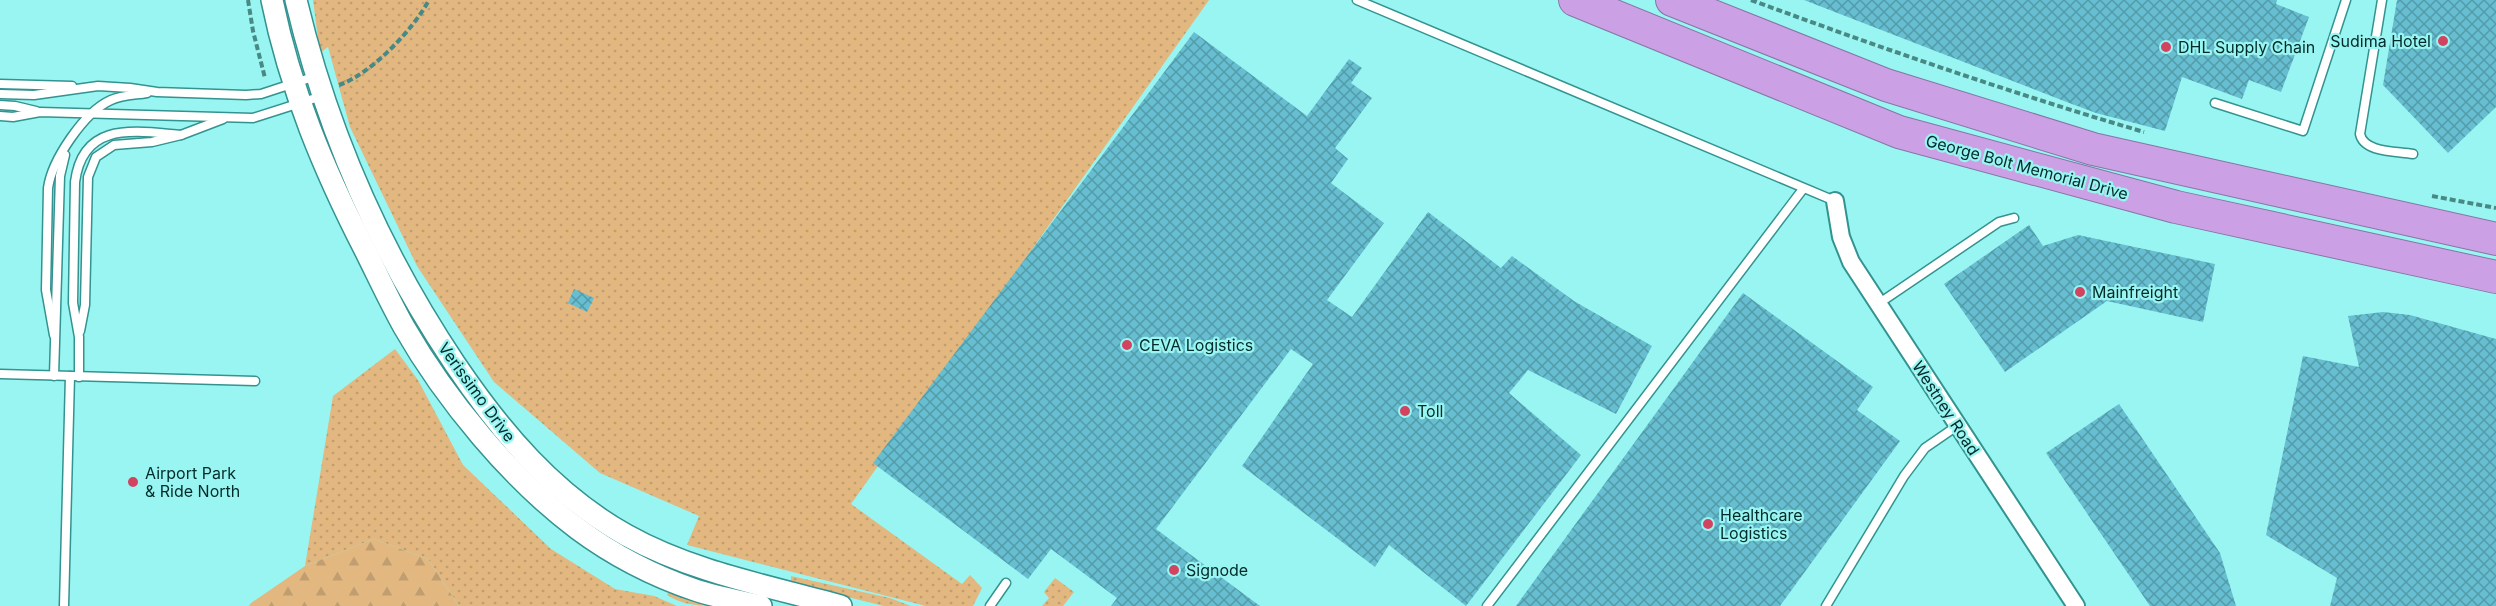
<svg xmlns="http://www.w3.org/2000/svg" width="2496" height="606" font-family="Inter,sans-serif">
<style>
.green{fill:url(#green-dots)}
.forest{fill:url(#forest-firs)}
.building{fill:url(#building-cross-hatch)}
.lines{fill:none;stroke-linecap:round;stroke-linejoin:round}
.service-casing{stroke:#339390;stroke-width:11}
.minor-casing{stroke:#339390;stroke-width:20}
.tertiary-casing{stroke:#339390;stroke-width:24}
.motorway-casing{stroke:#8477a4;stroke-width:34}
.path{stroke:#488986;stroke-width:4;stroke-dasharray:6 3;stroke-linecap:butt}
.service{stroke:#fff;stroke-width:8}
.minor{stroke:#fff;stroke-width:16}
.tertiary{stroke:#fff;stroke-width:21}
.motorway{stroke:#cba0e5;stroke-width:32}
.poi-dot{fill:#d24360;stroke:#99f5f1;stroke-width:2}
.labels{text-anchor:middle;stroke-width:4.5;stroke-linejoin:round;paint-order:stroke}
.poi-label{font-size:16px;fill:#012b2a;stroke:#99f5f1;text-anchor:start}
.street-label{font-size:16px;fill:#012b2a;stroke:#99f5f1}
</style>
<defs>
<pattern id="green-dots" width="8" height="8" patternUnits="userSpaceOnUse" patternTransform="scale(1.5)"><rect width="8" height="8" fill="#e2b780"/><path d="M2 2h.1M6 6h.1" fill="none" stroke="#c09e6f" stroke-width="1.8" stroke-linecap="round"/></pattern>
<pattern id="forest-firs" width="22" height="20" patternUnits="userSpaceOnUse" patternTransform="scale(1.5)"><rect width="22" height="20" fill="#e2b780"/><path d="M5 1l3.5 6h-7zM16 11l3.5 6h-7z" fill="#c09e6f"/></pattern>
<pattern id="building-cross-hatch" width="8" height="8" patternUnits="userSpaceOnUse" patternTransform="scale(1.5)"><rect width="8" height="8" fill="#67bed0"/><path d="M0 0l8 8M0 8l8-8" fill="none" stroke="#529ba9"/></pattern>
</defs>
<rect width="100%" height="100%" fill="#99f5f1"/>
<g class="green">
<polygon points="313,0 1209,0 851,504 962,584 970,575 982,588 973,606 926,606 687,545 699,516 600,473 494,382 417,266 350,127 328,47 320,53"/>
<polygon points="395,349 418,380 463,465 551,549 615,589 654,596 677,606 459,606 428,559 374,539 305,566 333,396"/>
<polygon points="791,576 890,598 911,606 884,606 791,583"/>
<polygon points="1055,578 1074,592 1063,606 1042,606 1049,598 1044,592"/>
<path d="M669,591L717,606C700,606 682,605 667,595Z"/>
</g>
<polygon class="forest" points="374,539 428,559 459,606 249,606 251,603 305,566"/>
<g class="building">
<polygon points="1804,0 2277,0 2276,4 2309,17 2281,92 2249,80 2242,99 2182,77 2165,131 2096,113 2064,101"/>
<polygon points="2397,0 2496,0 2496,107 2448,153 2383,85"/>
<polygon points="1194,32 1307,116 1349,59 1362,68 1351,83 1372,98 1335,148 1348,159 1331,183 1384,223 1327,300 1352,317 1428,212 1501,268 1512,256 1574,301 1652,346 1616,414 1528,370 1509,393 1581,455 1466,606 1389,545 1375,567 1242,466 1313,364 1291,349 1156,529 1260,606 1111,606 1117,598 1051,549 1028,579 873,463"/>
<polygon points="2029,225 2043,246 2078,235 2215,264 2203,322 2107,301 2005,372 1944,284"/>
<polygon points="574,289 594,298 587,312 568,303"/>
<polygon points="1743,293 1873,387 1857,410 1900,441 1780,606 1516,606"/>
<polygon points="2383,312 2410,315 2496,339 2496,606 2330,606 2337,578 2266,535 2303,356 2359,367 2348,316"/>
<polygon points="2119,404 2220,553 2236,606 2150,606 2046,453"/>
</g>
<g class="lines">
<defs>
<g id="service">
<polyline points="1357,0 1835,201"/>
<path d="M2382,0L2360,134C2364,153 2397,151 2413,154"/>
<polyline points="0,84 72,86"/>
<polyline points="0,94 34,95 98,86 130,88 157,92 246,95 261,94 316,76"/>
<polyline points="2215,103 2303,131 2346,0"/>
<polyline points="0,105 15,106 36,111"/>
<polyline points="0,116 13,117 40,112 253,118 322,96"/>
<polyline points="1878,304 1999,222 2014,218"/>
<polyline points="80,331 85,305 88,177 96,157 114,145 152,142 181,135 223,119"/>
<path d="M54,335L46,290L48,188C52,160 84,112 111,100C122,95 135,95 147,93"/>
<polyline points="0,374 255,381"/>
<polyline points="54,376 60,176 65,155"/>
<path d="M79,377V337L73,303L75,182C83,121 134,131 181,135"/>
<polyline points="64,606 70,376"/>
<polyline points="990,606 1006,583"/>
<polyline points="1487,606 1803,189"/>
<polyline points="1826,606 1904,476 1925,448 1957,426"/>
</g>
<polyline id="minor" points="1835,201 1841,237 1851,262 2076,606"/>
<g id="tertiary">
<path d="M272,0C290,89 324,170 365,250C378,276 390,302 404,327C445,399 512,480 578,529C613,555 654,576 695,590C716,597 739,601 761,606"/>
<path d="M296,0C327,131 380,252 455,364C501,432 553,494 626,535C692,572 769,586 841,606"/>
</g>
<g id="motorway">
<polyline points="1575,0 1899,132 2176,207 2496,277"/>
<polyline points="1672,0 1886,85 2093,149 2496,239"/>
</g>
</defs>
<use href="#service" class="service-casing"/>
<use href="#minor" class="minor-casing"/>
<use href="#tertiary" class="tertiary-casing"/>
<use href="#motorway" class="motorway-casing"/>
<g class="path">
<polyline points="248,0 253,31 265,78"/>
<path d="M1751,0C1881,48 2011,93 2144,132"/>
<path d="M339,85C371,74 413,30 429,0"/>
<polyline points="2432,196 2496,208"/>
</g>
<use href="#service" class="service"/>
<use href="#minor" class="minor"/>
<use href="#tertiary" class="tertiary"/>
<use href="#motorway" class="motorway"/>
</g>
<g class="poi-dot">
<circle cx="2443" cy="41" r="6"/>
<circle cx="2166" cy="47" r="6"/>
<circle cx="2080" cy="292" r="6"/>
<circle cx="1127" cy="345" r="6"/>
<circle cx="1405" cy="411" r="6"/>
<circle cx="133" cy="482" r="6"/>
<circle cx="1708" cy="524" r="6"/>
<circle cx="1174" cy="570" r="6"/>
</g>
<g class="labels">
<g class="poi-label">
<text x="2431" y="47" text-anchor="end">Sudima Hotel</text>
<text x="2178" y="53">DHL Supply Chain</text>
<text x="2092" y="298">Mainfreight</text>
<text x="1139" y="351">CEVA Logistics</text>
<text x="1417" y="417">Toll</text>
<text x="145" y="479">Airport Park<tspan x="145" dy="18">&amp; Ride North</tspan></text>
<text x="1720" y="521">Healthcare<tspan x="1720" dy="18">Logistics</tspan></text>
<text x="1186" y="576">Signode</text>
</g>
<g class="street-label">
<text transform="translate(2027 167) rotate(15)" y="6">George Bolt Memorial Drive</text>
<text transform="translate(477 392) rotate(54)" y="6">Verissimo Drive</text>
<text transform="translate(1946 408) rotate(57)" y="6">Westney Road</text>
</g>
</g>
</svg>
